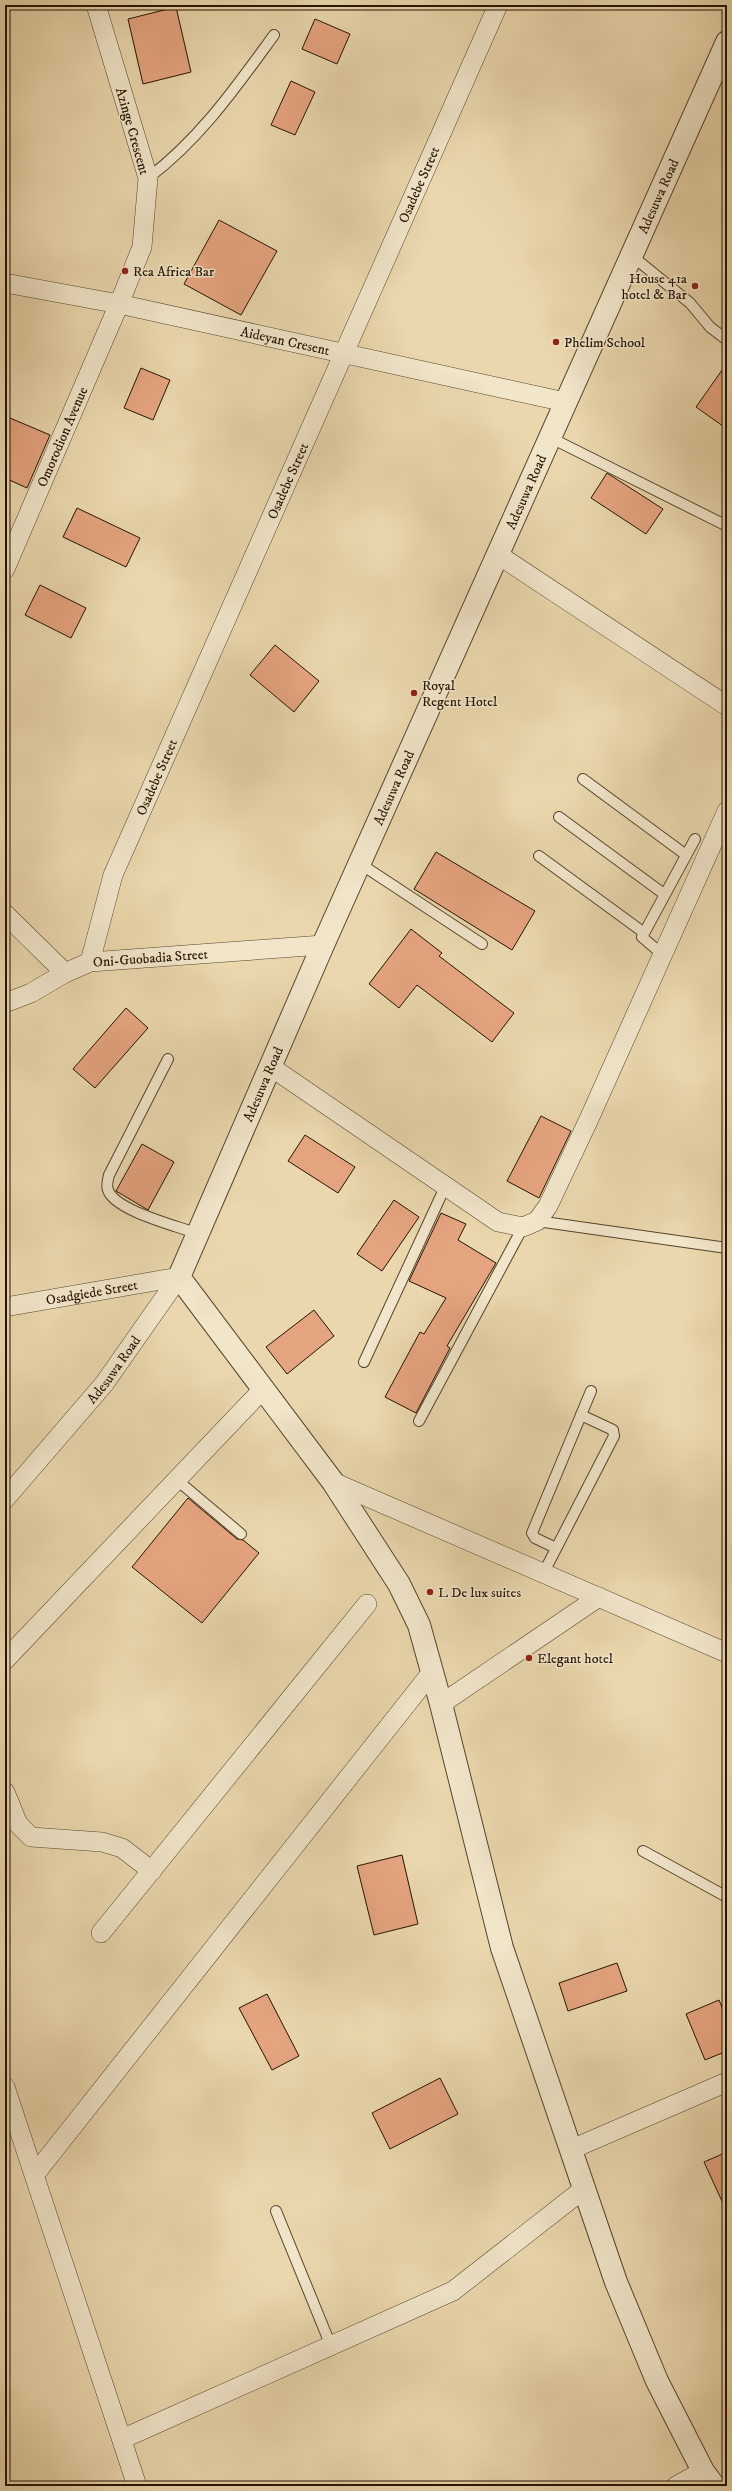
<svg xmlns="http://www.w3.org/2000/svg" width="732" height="2491" font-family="'IM FELL DW Pica',serif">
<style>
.building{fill:#e5a480;stroke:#241301}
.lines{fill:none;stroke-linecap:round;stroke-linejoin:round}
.service-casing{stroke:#56442c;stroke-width:12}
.minor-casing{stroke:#56442c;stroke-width:20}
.tertiary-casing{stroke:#56442c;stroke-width:24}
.service{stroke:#f1e5ca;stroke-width:10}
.minor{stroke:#f1e5ca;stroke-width:19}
.tertiary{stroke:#f1e5ca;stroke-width:22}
.poi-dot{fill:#8f2418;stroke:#f1e5ca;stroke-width:1.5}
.labels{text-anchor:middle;stroke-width:3;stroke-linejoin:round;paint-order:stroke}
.street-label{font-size:14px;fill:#241301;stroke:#f1e5ca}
.poi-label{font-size:14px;fill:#241301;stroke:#f1e5ca;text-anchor:start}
</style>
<rect width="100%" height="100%" fill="#ead7ad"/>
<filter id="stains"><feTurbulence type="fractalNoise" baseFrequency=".005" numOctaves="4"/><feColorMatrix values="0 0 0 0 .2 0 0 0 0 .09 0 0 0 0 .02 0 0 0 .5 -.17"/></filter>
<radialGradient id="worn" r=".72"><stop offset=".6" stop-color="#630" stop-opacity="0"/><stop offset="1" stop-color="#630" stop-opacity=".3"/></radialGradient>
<g class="building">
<polygon points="176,7 191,72 143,84 128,19"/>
<polygon points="315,19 350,34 337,64 302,49"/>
<polygon points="291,81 315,92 295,135 271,125"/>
<polygon points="219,220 277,251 241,315 184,284"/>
<polygon points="727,363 727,429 696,407"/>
<polygon points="141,368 170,380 153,420 124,408"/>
<polygon points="10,418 50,435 27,488 5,478 5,430"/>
<polygon points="607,473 663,509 646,534 591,498"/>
<polygon points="77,508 140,538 126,567 63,537"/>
<polygon points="40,585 86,608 71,638 25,615"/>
<polygon points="275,645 319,681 294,712 250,675"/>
<polygon points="436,852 535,911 512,950 414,889"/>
<polygon points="411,929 442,953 439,956 514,1013 492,1042 417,985 399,1008 369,984"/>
<polygon points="126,1008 148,1028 95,1088 73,1069"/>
<polygon points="541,1116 571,1131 539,1198 507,1181"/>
<polygon points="305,1135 355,1167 338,1193 288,1161"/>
<polygon points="142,1144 174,1162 148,1210 116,1191"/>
<polygon points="394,1200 419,1217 382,1271 357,1254"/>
<polygon points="441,1213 466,1224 458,1240 496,1263 447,1346 450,1348 416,1413 385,1397 420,1332 424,1334 446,1298 409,1281"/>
<polygon points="314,1310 334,1336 287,1374 266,1347"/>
<polygon points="188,1498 237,1539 243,1540 259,1553 202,1623 132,1567"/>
<polygon points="402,1855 418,1924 374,1935 357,1866"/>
<polygon points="617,1963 627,1991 568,2011 559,1983"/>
<polygon points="267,1994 299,2056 272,2070 239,2008"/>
<polygon points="719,2000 727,2019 727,2051 705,2060 686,2014"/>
<polygon points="440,2078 458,2114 390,2149 372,2113"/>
<polygon points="727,2152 727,2212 704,2162"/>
</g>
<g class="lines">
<defs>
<g id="service">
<path d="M148,178C200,139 236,87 274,35"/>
<polyline points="631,255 690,303 710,327 727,340"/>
<polyline points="549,437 727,526"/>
<polyline points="583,779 686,855"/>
<polyline points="559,817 664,894"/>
<polyline points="539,856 643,932"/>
<polyline points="359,863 482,944"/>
<polyline points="663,955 642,937 695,839"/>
<path d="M168,1059L109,1175C108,1179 106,1186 108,1190C115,1211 178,1226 198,1234"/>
<polyline points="537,1221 727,1248"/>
<polyline points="364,1362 445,1187"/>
<polyline points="419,1421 523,1227"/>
<polyline points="177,1480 241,1534"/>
<polyline points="556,1548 535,1538 532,1533 591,1391"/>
<polyline points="543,1574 614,1436 613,1430 581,1415"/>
<polyline points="643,1851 727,1897"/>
<polyline points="276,2211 331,2346"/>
</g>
<g id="minor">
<path id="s1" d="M5,283L119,304L565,402"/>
<polyline points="497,554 727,706"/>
<path id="s2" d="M5,569L119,304L142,247L148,178L96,5"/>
<path id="s3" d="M5,914L65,973L90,962L323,945"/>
<path id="s4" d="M90,962L113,875L498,5"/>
<polyline points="5,1003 31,993 65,973"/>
<polyline points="271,1067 498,1222 523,1227 537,1221 548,1206 589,1119 727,811"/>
<path id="s5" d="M5,1307L179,1277"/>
<polyline points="333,1482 727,1653"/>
<path id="s6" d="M5,1499L104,1384L179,1277"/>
<polyline points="5,1660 264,1388"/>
<polyline points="441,1704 599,1597"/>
<polyline points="5,1792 18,1824 31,1837 102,1842 122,1848 152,1871"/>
<polyline points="101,1933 367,1604"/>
<polyline points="5,2087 137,2486"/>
<polyline points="572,2149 727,2082"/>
<polyline points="35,2174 432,1672"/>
<polyline points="122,2439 453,2291 585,2188"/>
<polyline points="676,2486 703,2471"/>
</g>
<g id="tertiary">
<path id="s7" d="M714,2486L703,2471L657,2381L616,2282L502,1948L441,1704L419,1625L399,1584L333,1482L179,1277L323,945L727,42"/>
</g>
</defs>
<use href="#service" class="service-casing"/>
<use href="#minor" class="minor-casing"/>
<use href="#tertiary" class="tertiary-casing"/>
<use href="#service" class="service"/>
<use href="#minor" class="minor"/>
<use href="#tertiary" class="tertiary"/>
</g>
<g class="poi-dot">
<circle cx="125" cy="271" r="4"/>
<circle cx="695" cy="286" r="4"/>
<circle cx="556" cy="342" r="4"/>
<circle cx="414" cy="693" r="4"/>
<circle cx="430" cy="1592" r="4"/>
<circle cx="529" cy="1658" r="4"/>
</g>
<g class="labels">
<g class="street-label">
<text transform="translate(133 131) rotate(74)" y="5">Azinge Crescent</text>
<text dy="5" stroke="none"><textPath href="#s4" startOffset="845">Osadebe Street</textPath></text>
<text dy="5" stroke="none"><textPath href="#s7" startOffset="2519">Adesuwa Road</textPath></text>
<text dy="5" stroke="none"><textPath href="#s1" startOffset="286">Aideyan Cresent</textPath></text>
<text dy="5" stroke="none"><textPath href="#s2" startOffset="144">Omorodion Avenue</textPath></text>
<text dy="5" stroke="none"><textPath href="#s4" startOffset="521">Osadebe Street</textPath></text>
<text dy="5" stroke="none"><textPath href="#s7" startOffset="2195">Adesuwa Road</textPath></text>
<text dy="5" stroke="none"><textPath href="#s4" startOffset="197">Osadebe Street</textPath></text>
<text dy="5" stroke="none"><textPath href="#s7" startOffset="1871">Adesuwa Road</textPath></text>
<text dy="5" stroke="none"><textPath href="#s3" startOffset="172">Oni-Guobadia Street</textPath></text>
<text dy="5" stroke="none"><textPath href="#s7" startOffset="1547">Adesuwa Road</textPath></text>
<text dy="5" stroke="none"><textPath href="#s5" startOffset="88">Osadgiede Street</textPath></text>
<text dy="5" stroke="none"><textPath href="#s6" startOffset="169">Adesuwa Road</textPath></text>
</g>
<g class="poi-label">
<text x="133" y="276">Rea Africa Bar</text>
<text x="687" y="283" text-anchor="end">House 41a<tspan x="687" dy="16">hotel &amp; Bar</tspan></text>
<text x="564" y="347">Phelim School</text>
<text x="422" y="690">Royal<tspan x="422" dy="16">Regent Hotel</tspan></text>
<text x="438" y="1597">L De lux suites</text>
<text x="537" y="1663">Elegant hotel</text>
</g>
</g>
<rect width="732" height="2491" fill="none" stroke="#ead7ad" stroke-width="20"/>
<rect x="6" y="6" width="720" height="2479" fill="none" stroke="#241301" stroke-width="2"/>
<rect x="10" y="10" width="712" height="2471" fill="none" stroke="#241301"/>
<rect width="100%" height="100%" filter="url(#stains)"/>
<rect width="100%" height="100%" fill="url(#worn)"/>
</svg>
